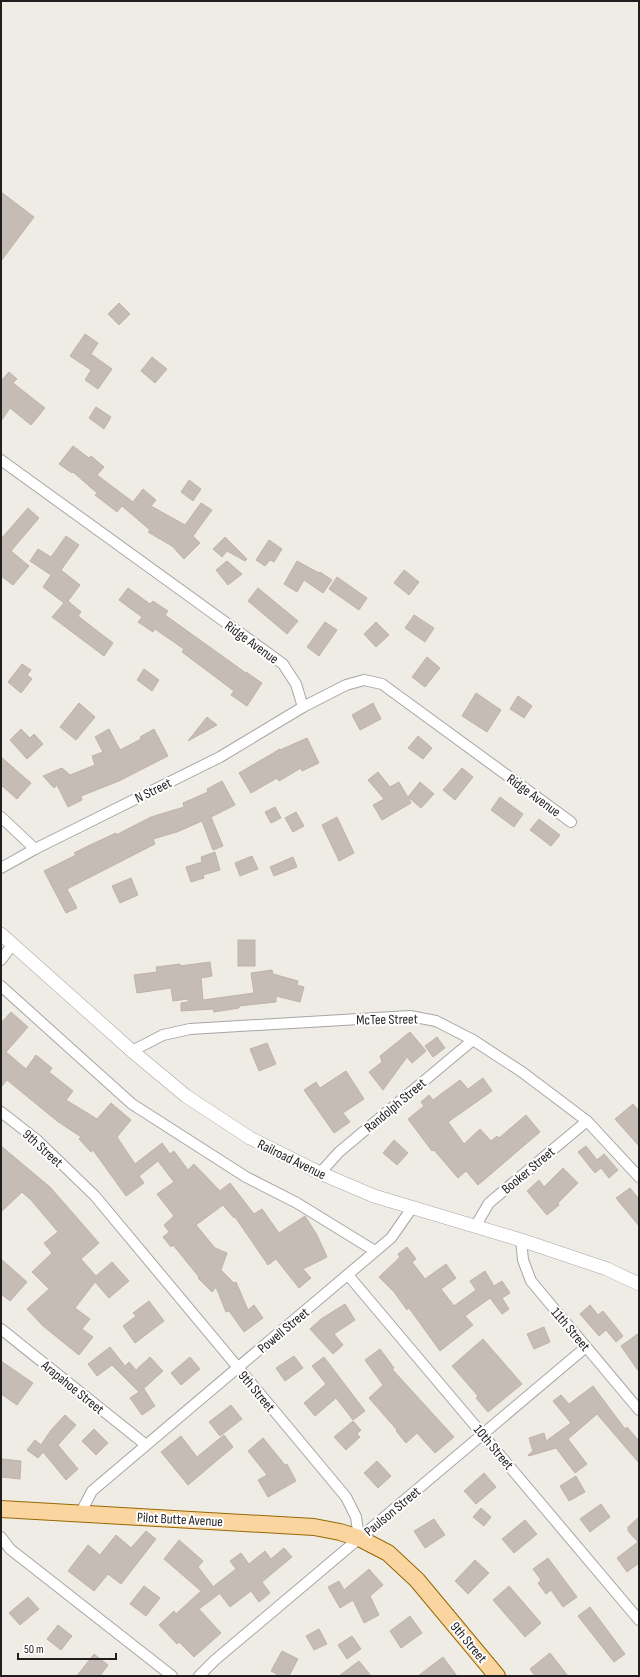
<svg xmlns="http://www.w3.org/2000/svg" width="640" height="1677" font-family="'Sofia Sans Condensed',sans-serif">
<style>
.building{fill:#c4bcb5;stroke:#c1b3a8}
.lines{fill:none;stroke-linecap:round;stroke-linejoin:round}
.minor-casing{stroke:#a6a6a6;stroke-width:12}
.tertiary-casing{stroke:#a6a6a6;stroke-width:14}
.primary-casing{stroke:#966903;stroke-width:18}
.minor{stroke:#fff;stroke-width:10}
.tertiary{stroke:#fff;stroke-width:13}
.primary{stroke:#fad5a0;stroke-width:16}
.labels{text-anchor:middle;stroke-width:4;stroke-linejoin:round;paint-order:stroke}
.street-label{font-size:14px;fill:#1f1f1f;stroke:#fff}
</style>
<rect width="100%" height="100%" fill="#efece5"/>
<g class="building">
<polygon points="1,192 34,217 1,261"/>
<polygon points="119,303 130,314 119,325 108,314"/>
<polygon points="85,334 98,343 91,354 112,369 98,389 85,380 91,370 70,356"/>
<polygon points="152,357 167,369 155,383 141,371"/>
<polygon points="9,372 17,379 13,383 45,408 31,425 10,408 1,421 1,381"/>
<polygon points="96,407 111,417 104,429 89,418"/>
<polygon points="73,446 89,458 91,456 104,467 97,475 133,502 143,489 156,500 151,506 185,525 201,503 212,510 193,536 200,543 184,559 172,546 148,532 150,530 122,506 117,512 95,495 97,493 73,472 72,473 59,464"/>
<polygon points="189,480 201,489 193,501 181,492"/>
<polygon points="28,508 39,518 11,551 29,566 13,585 1,576 1,539"/>
<polygon points="66,536 79,545 61,570 80,585 68,601 81,612 78,616 113,643 104,656 52,617 64,603 43,587 51,575 30,561 38,549 51,557"/>
<polygon points="225,537 247,559 245,561 227,551 222,557 213,549"/>
<polygon points="269,540 282,549 274,562 270,560 265,566 256,560"/>
<polygon points="227,561 242,574 228,585 216,570"/>
<polygon points="297,561 319,573 320,572 332,580 323,593 304,580 297,592 284,584"/>
<polygon points="404,570 419,582 409,595 394,583"/>
<polygon points="337,577 367,598 359,610 329,589"/>
<polygon points="128,588 150,604 153,601 168,611 165,615 246,673 246,672 262,683 247,706 231,695 234,691 182,652 184,649 155,629 153,632 138,622 142,617 119,600"/>
<polygon points="258,588 298,621 287,634 248,601"/>
<polygon points="414,615 434,628 425,642 405,628"/>
<polygon points="325,622 337,630 319,656 307,647"/>
<polygon points="376,622 389,635 376,647 364,634"/>
<polygon points="427,657 440,668 425,687 412,677"/>
<polygon points="22,664 31,670 27,675 32,679 21,693 8,682"/>
<polygon points="144,669 159,680 152,691 137,680"/>
<polygon points="476,693 501,710 487,732 462,716"/>
<polygon points="518,696 532,706 524,718 510,709"/>
<polygon points="79,703 95,717 76,740 60,727"/>
<polygon points="373,703 381,719 360,730 352,715"/>
<polygon points="207,717 217,725 188,741"/>
<polygon points="21,729 30,738 34,734 43,744 27,759 10,740"/>
<polygon points="109,729 120,750 141,739 140,737 154,729 168,756 119,781 81,796 82,800 68,807 57,785 54,788 43,776 62,768 70,775 95,765 92,756 103,752 95,737"/>
<polygon points="418,736 432,748 423,759 408,748"/>
<polygon points="307,738 319,763 302,771 301,768 279,781 277,778 251,793 239,773 280,749 280,750"/>
<polygon points="1,757 31,783 17,799 1,785"/>
<polygon points="462,768 473,777 455,800 443,790"/>
<polygon points="378,772 390,787 399,782 411,803 382,820 373,805 384,799 368,780"/>
<polygon points="222,781 235,805 211,817 223,846 213,850 202,821 177,832 153,839 155,844 67,889 77,908 66,913 44,871 76,855 74,853 88,846 116,833 116,835 151,817 184,807 183,803 208,792 207,789"/>
<polygon points="420,782 434,794 421,808 408,797"/>
<polygon points="500,797 523,814 514,827 491,810"/>
<polygon points="275,807 281,818 271,823 265,812"/>
<polygon points="296,812 304,826 293,832 285,818"/>
<polygon points="337,817 354,853 339,861 322,825"/>
<polygon points="539,819 560,835 551,846 530,830"/>
<polygon points="215,852 220,870 203,875 204,878 191,882 186,867 202,862 201,857"/>
<polygon points="252,856 258,869 240,876 235,863"/>
<polygon points="293,857 297,867 274,876 270,867"/>
<polygon points="131,878 138,895 120,903 112,886"/>
<rect x="238" y="940" width="17" height="26"/>
<polygon points="210,962 212,976 201,978 203,1000 254,993 251,973 272,970 273,974 298,981 297,985 304,987 300,1002 276,996 276,1002 239,1006 239,1008 214,1012 213,1009 181,1011 181,1003 188,1002 188,999 173,1001 171,988 137,993 134,975 157,972 156,967 180,964 180,966"/>
<polygon points="11,1012 28,1027 6,1052 26,1069 36,1055 52,1068 49,1072 73,1091 66,1100 97,1119 111,1103 131,1120 117,1137 135,1164 162,1143 170,1154 174,1151 188,1170 194,1164 220,1191 230,1183 254,1214 262,1209 279,1233 305,1216 317,1235 327,1257 303,1269 311,1278 299,1288 276,1259 268,1265 235,1217 234,1218 223,1205 196,1225 215,1248 227,1253 221,1270 234,1283 236,1282 248,1310 254,1305 263,1318 244,1332 229,1311 226,1312 216,1287 212,1292 198,1278 199,1277 173,1245 171,1247 163,1237 169,1232 164,1225 174,1216 157,1194 174,1182 158,1161 139,1176 144,1183 126,1196 93,1150 91,1152 79,1139 81,1137 57,1121 7,1080 1,1087 1,1023"/>
<polygon points="410,1032 426,1051 412,1063 407,1057 383,1090 369,1072 382,1062 380,1056"/>
<polygon points="437,1037 445,1048 433,1057 425,1046"/>
<polygon points="267,1043 276,1064 259,1071 250,1049"/>
<polygon points="346,1071 364,1099 343,1113 350,1122 334,1133 304,1090 316,1082 320,1088"/>
<polygon points="483,1078 492,1091 448,1122 464,1144 480,1129 491,1141 497,1136 499,1138 526,1115 540,1132 478,1185 466,1171 458,1178 434,1150 432,1151 408,1119 424,1106 421,1102 429,1095 433,1100 460,1080 468,1089"/>
<polygon points="633,1104 639,1111 639,1146 615,1119"/>
<polygon points="394,1140 408,1153 397,1165 383,1153"/>
<polygon points="1,1146 50,1187 99,1243 81,1259 96,1276 112,1262 129,1281 109,1298 95,1282 75,1308 90,1319 82,1329 93,1337 79,1355 43,1326 27,1309 49,1289 32,1272 52,1253 44,1243 58,1232 31,1200 22,1192 1,1212"/>
<polygon points="586,1146 597,1160 604,1154 618,1170 609,1178 601,1168 595,1173 578,1152"/>
<polygon points="563,1168 578,1183 558,1203 559,1205 547,1215 527,1191 539,1180 544,1187"/>
<polygon points="630,1188 639,1199 639,1226 616,1198"/>
<polygon points="407,1247 416,1259 412,1262 425,1279 446,1264 456,1278 441,1289 454,1306 476,1290 470,1281 485,1271 494,1286 502,1281 510,1293 502,1298 509,1309 502,1314 490,1298 465,1316 473,1325 440,1351 409,1308 407,1310 394,1292 379,1277 400,1257 398,1254"/>
<polygon points="1,1259 27,1282 10,1301 1,1294"/>
<polygon points="149,1301 164,1321 135,1343 123,1326 136,1316 133,1313"/>
<polygon points="345,1304 355,1320 334,1334 343,1345 333,1354 310,1329 321,1319"/>
<polygon points="590,1305 598,1315 603,1311 623,1336 616,1342 606,1330 599,1336 580,1314"/>
<polygon points="544,1327 550,1342 534,1349 527,1334"/>
<polygon points="639,1333 639,1372 621,1346"/>
<polygon points="483,1339 522,1384 488,1412 476,1398 478,1396 452,1366"/>
<polygon points="110,1347 125,1366 129,1362 136,1370 150,1357 163,1371 141,1391 144,1389 155,1406 142,1415 130,1398 139,1392 112,1365 97,1376 88,1364"/>
<polygon points="380,1349 394,1368 392,1369 454,1437 435,1453 417,1433 406,1443 396,1431 397,1430 369,1398 383,1385 365,1360"/>
<polygon points="294,1356 303,1368 285,1381 276,1368"/>
<polygon points="190,1357 200,1369 181,1385 171,1373"/>
<polygon points="324,1357 365,1411 353,1420 336,1398 315,1416 304,1403 326,1384 312,1366"/>
<polygon points="1,1361 33,1383 17,1405 1,1394"/>
<polygon points="593,1386 625,1429 627,1427 639,1441 639,1463 597,1414 568,1439 587,1464 575,1473 556,1448 529,1456 528,1455 533,1451 529,1438 544,1433 546,1441 571,1423 553,1401 561,1395 569,1404"/>
<polygon points="231,1405 242,1419 220,1436 209,1422"/>
<polygon points="65,1415 76,1425 58,1445 78,1469 66,1480 43,1452 38,1458 27,1450 35,1440 41,1445 51,1430"/>
<polygon points="353,1421 361,1430 357,1434 360,1437 346,1450 334,1437"/>
<polygon points="94,1429 108,1443 96,1455 82,1441"/>
<polygon points="224,1435 233,1447 188,1485 161,1452 181,1436 197,1457"/>
<polygon points="263,1438 285,1465 287,1464 296,1481 268,1497 258,1480 267,1475 248,1451"/>
<polygon points="2,1459 21,1461 20,1479 1,1477"/>
<polygon points="377,1461 391,1476 378,1488 364,1473"/>
<polygon points="484,1473 496,1487 476,1504 464,1491"/>
<polygon points="576,1476 585,1492 569,1501 560,1486"/>
<polygon points="601,1504 610,1517 590,1532 580,1519"/>
<polygon points="481,1508 491,1517 484,1526 473,1517"/>
<polygon points="639,1517 639,1563 627,1572 617,1558 638,1542 628,1531 628,1527"/>
<polygon points="434,1519 445,1535 425,1548 414,1531"/>
<polygon points="525,1520 537,1534 514,1553 502,1539"/>
<polygon points="146,1531 156,1539 121,1584 108,1574 94,1591 68,1571 88,1545 100,1555 116,1535 131,1548"/>
<polygon points="179,1540 203,1561 198,1567 219,1594 199,1609 221,1633 194,1657 179,1642 177,1644 159,1625 174,1611 176,1614 201,1591 164,1559"/>
<polygon points="284,1548 292,1557 262,1582 270,1593 259,1602 251,1591 230,1607 214,1586 236,1569 230,1561 241,1553 249,1564 265,1551 271,1559"/>
<polygon points="548,1558 577,1597 563,1607 551,1590 546,1594 538,1583 541,1580 533,1569"/>
<polygon points="475,1560 489,1573 468,1594 455,1581"/>
<polygon points="369,1569 383,1585 370,1596 379,1615 364,1623 353,1600 340,1608 328,1587 339,1581 344,1590"/>
<polygon points="144,1586 160,1598 146,1616 130,1604"/>
<polygon points="509,1586 541,1623 525,1637 493,1600"/>
<polygon points="28,1597 39,1609 20,1625 9,1613"/>
<polygon points="590,1607 625,1654 614,1662 578,1616"/>
<polygon points="410,1616 422,1633 401,1648 390,1631"/>
<polygon points="58,1625 72,1636 61,1650 47,1639"/>
<polygon points="319,1629 327,1644 314,1650 306,1636"/>
<polygon points="352,1636 361,1649 347,1659 338,1645"/>
<polygon points="282,1651 298,1659 289,1676 280,1676 271,1671"/>
<polygon points="550,1653 568,1676 535,1676 530,1669"/>
<polygon points="94,1654 108,1665 100,1676 77,1676"/>
<polygon points="443,1657 457,1676 418,1676"/>
<polygon points="359,1661 371,1676 339,1676"/>
</g>
<g class="lines">
<defs>
<g id="minor">
<polyline points="1,460 283,664 296,684 303,707"/>
<polyline points="1,817 35,849"/>
<polyline points="1,868 35,849 220,757 303,707 346,685 364,680 382,684 571,822"/>
<polyline points="1,960 12,945"/>
<polyline points="1,986 132,1104 246,1177 297,1203 375,1251"/>
<polyline points="132,1051 163,1035 190,1029 410,1016 436,1021 473,1040 522,1072 587,1121 639,1177"/>
<polyline points="1,1112 37,1140 95,1196 346,1497 356,1517 359,1538"/>
<polyline points="320,1173 339,1152 473,1040"/>
<polyline points="476,1225 489,1203 587,1121"/>
<polyline points="521,1240 523,1260 531,1281 639,1410"/>
<polyline points="348,1275 639,1620"/>
<polyline points="1,1329 146,1445"/>
<polyline points="80,1514 92,1491 391,1238 412,1208"/>
<polyline points="1,1537 10,1549 172,1676"/>
<polyline points="199,1676 215,1660 586,1347"/>
</g>
<polyline id="tertiary" points="1,934 132,1051 186,1096 250,1138 320,1173 374,1196 521,1240 607,1269 639,1284"/>
<polyline id="primary" points="1,1509 314,1527 340,1532 359,1538 388,1553 417,1580 497,1676"/>
</defs>
<use href="#minor" class="minor-casing"/>
<use href="#tertiary" class="tertiary-casing"/>
<use href="#primary" class="primary-casing"/>
<use href="#minor" class="minor"/>
<use href="#tertiary" class="tertiary"/>
<use href="#primary" class="primary"/>
</g>
<g class="labels">
<g class="street-label">
<text transform="translate(252 642) rotate(36)" y="5">Ridge Avenue</text>
<text transform="translate(153 790) rotate(-26)" y="5">N Street</text>
<text transform="translate(534 795) rotate(36)" y="5">Ridge Avenue</text>
<text transform="translate(387 1019) rotate(-1)" y="5">McTee Street</text>
<text transform="translate(395 1105) rotate(-40)" y="5">Randolph Street</text>
<text transform="translate(43 1148) rotate(42)" y="5">9th Street</text>
<text transform="translate(292 1159) rotate(26)" y="5">Railroad Avenue</text>
<text transform="translate(528 1170) rotate(-40)" y="5">Booker Street</text>
<text transform="translate(571 1329) rotate(50)" y="5">11th Street</text>
<text transform="translate(283 1330) rotate(-40)" y="5">Powell Street</text>
<text transform="translate(73 1387) rotate(39)" y="5">Arapahoe Street</text>
<text transform="translate(257 1391) rotate(50)" y="5">9th Street</text>
<text transform="translate(494 1447) rotate(50)" y="5">10th Street</text>
<text transform="translate(392 1511) rotate(-40)" y="5">Paulson Street</text>
<text transform="translate(180 1519) rotate(3)" y="5">Pilot Butte Avenue</text>
<text transform="translate(469 1642) rotate(50)" y="5">9th Street</text>
</g>
</g>
<rect width="640" height="1677" fill="none" stroke="#1f1f1f" stroke-width="4"/>
<path d="M18 1653v6h98v-6" fill="none" stroke="#1f1f1f" stroke-width="2"/>
<text x="24" y="1653" font-size="12" fill="#1f1f1f" stroke="#ffffff" stroke-width="3" paint-order="stroke">50 m</text>
</svg>
